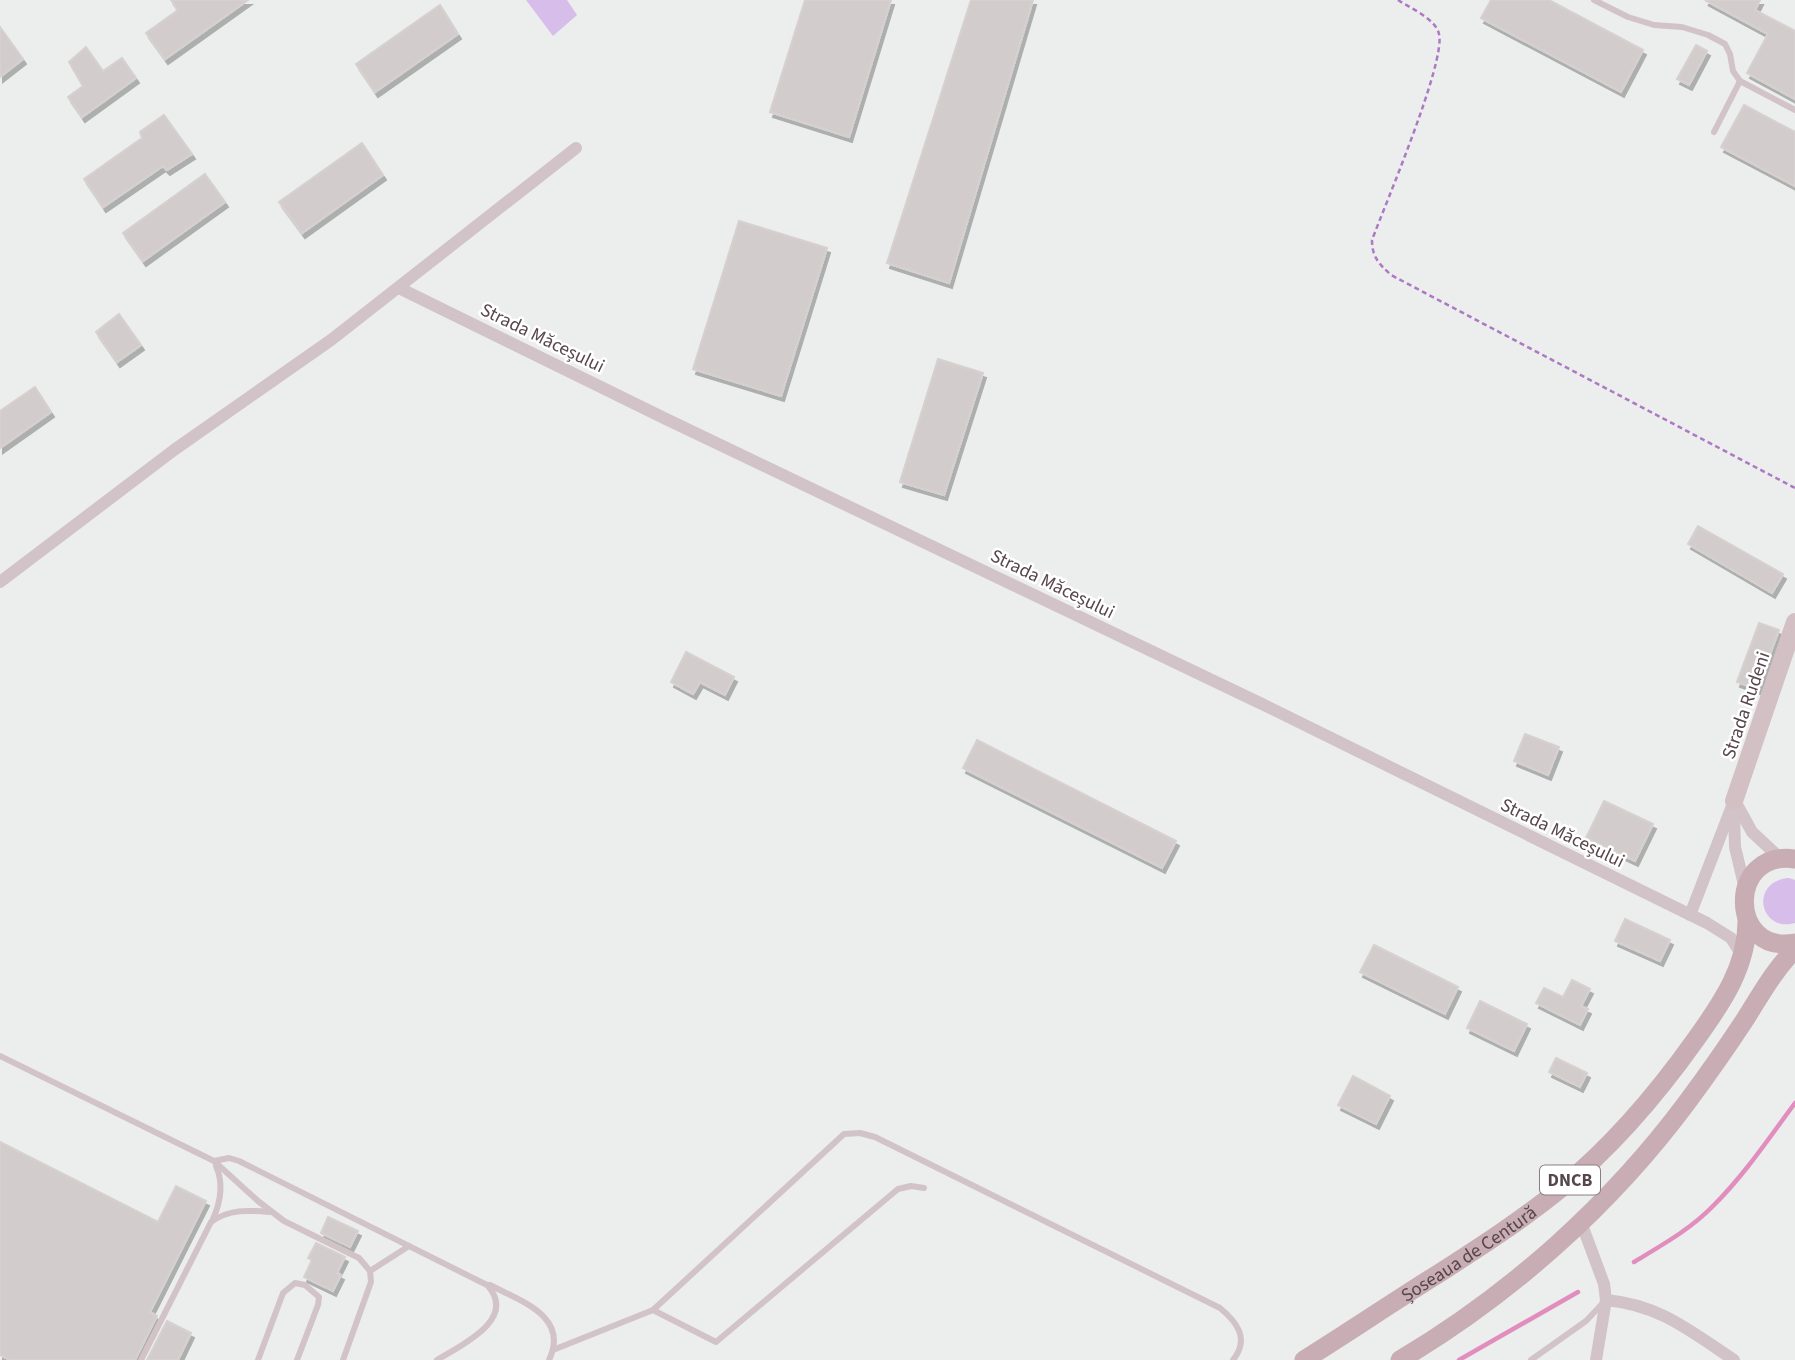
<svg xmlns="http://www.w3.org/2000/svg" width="1795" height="1360" font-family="'Source Sans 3',sans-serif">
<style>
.green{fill:#d7bde9}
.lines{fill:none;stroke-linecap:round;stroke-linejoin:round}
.stream{stroke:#e18ebf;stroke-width:4.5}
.building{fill:#d3cccd;stroke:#d7d0d0;stroke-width:2;filter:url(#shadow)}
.path{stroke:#ae79c3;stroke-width:2.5;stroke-dasharray:5 3.5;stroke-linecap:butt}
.lane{stroke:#d2c3c8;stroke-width:6}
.street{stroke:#d2c3c8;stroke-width:12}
.secondary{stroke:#d3c0c5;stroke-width:18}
.primary{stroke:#c8adb5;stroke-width:19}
.labels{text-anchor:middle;stroke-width:5;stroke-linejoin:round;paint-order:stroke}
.shield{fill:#fff;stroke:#897e81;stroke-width:2}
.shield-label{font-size:18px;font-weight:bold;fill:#57464b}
.street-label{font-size:19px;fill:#57464b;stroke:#fff}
</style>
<defs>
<filter id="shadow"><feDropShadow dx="3" dy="5" stdDeviation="0" flood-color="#0004"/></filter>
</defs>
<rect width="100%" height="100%" fill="#ebeeec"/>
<g class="green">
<polygon points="526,0 567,0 577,15 553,36"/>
<path d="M1789,878L1795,880V923C1759,933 1749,881 1789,878Z"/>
</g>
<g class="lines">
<g class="stream">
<path d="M1634,1262C1662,1245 1691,1229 1714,1205C1745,1174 1769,1138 1795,1103"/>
<polyline points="1459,1360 1578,1292"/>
</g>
</g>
<g class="building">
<polygon points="171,0 248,0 165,59 146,33 178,10"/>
<polygon points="805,0 891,0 849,137 770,112"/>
<polygon points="971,0 1033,0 949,283 887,263"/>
<polygon points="1491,0 1549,0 1643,50 1621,92 1481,18"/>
<polygon points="1705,0 1760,0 1755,10 1795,31 1795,99 1747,73 1768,34"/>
<polygon points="440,5 458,34 375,92 356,64"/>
<polygon points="0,27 23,59 0,77"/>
<polygon points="1696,45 1707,51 1689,85 1677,79"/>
<polygon points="86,47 103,71 122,58 136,78 82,117 68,97 83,86 69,62"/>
<polygon points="1744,105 1795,132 1795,186 1721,147"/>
<polygon points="164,115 192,154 167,170 163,166 103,207 84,179 142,138 140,132"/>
<polygon points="362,143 383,175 302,233 279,202"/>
<polygon points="205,174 225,202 143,261 123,233"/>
<polygon points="739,221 827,248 781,396 693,369"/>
<polygon points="119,314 141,345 117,362 96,332"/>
<polygon points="938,359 983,373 944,495 900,482"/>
<polygon points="35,387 51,412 0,448 0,411"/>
<polygon points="1698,526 1783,574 1772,593 1688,544"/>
<polygon points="1759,623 1779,630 1757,689 1737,682"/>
<polygon points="686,652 734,677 725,695 700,682 693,694 671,682"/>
<polygon points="1525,734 1559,747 1548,775 1514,761"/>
<polygon points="977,740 1176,841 1162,868 963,768"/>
<polygon points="1604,801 1653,824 1635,861 1586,838"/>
<polygon points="1625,919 1670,940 1660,961 1615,941"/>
<polygon points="1374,945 1458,987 1445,1014 1360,972"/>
<polygon points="1572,980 1590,989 1581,1006 1588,1009 1580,1025 1536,1003 1544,988 1563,997"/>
<polygon points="1480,1001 1527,1024 1514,1051 1467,1028"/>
<polygon points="1556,1058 1587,1073 1580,1087 1549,1072"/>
<polygon points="1353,1076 1390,1096 1376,1124 1338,1105"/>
<polygon points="0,1142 158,1222 176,1186 206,1201 150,1312 157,1316 135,1360 10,1360 0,1355"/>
<polygon points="328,1217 358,1231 350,1247 321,1233"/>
<polygon points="316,1243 345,1257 337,1273 341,1275 333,1291 304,1277 312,1260 308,1258"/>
<polygon points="167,1321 191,1333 178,1360 147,1360"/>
</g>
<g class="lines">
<path class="path" d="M1398,0C1410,8 1436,19 1439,34C1446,62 1385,205 1372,240C1372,257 1379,264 1391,275L1795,488"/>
<g class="lane">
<polyline points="1594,0 1628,17 1654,25 1682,27 1708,35 1725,44 1730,54 1733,71 1740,81 1795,110"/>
<polyline points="1714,132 1740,81"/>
<polyline points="0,1056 214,1161 258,1201 284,1221 359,1258 370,1271 371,1282 343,1360"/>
<path d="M214,1161L229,1158L239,1161L487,1285C519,1319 460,1346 437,1360"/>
<path d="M924,1188L911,1186L898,1189L716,1342L653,1310L844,1134L860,1133L875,1137L1220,1308C1237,1322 1250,1339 1233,1360"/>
<path d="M213,1219C221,1201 224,1184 216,1166"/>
<polyline points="370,1271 409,1246"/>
<path d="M490,1285C520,1301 570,1316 549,1360"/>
<polyline points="553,1350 653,1310"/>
<path d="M141,1360L211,1222C229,1209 248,1210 269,1212"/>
<polyline points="258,1360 283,1293 295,1283 305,1285 319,1297 318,1305 297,1360"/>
<polyline points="1531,1360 1586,1321 1603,1303"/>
</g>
<g class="street">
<polyline points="399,288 666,419 1262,704 1707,923 1731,938 1743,957"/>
<polyline points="0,582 174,450 331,340 576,148"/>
<polyline points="1735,801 1752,832 1781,859"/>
<polyline points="1734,812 1735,847 1745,889"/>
<polyline points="1690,915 1734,801"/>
<polyline points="1581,1222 1604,1284 1606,1300 1596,1360"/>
<path d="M1606,1300C1660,1305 1690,1331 1734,1360"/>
</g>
<polyline class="secondary" points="1734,801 1795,622"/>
<g class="primary">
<path d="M1795,859C1727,849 1728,955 1795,943"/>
<path id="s1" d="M1304,1360C1349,1332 1393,1302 1438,1274C1480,1247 1522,1220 1560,1189C1613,1146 1657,1094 1696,1039C1722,1003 1748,965 1747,919"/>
<path d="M1400,1360C1511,1294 1611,1205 1688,1101C1708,1074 1727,1047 1746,1018C1761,994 1775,969 1795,949"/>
</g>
</g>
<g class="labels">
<rect class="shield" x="1540" y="1165.5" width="60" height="29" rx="5"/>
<g class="shield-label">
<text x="1570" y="1186">DNCB</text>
</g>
<g class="street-label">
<text transform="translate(543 337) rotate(26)" y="7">Strada Măceșului</text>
<text transform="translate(1053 583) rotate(26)" y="7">Strada Măceșului</text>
<text transform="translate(1745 705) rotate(-71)" y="7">Strada Rudeni</text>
<text transform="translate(1563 832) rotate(26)" y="7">Strada Măceșului</text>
<text dy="7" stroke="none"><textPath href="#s1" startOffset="196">Șoseaua de Centură</textPath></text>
</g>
</g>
</svg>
